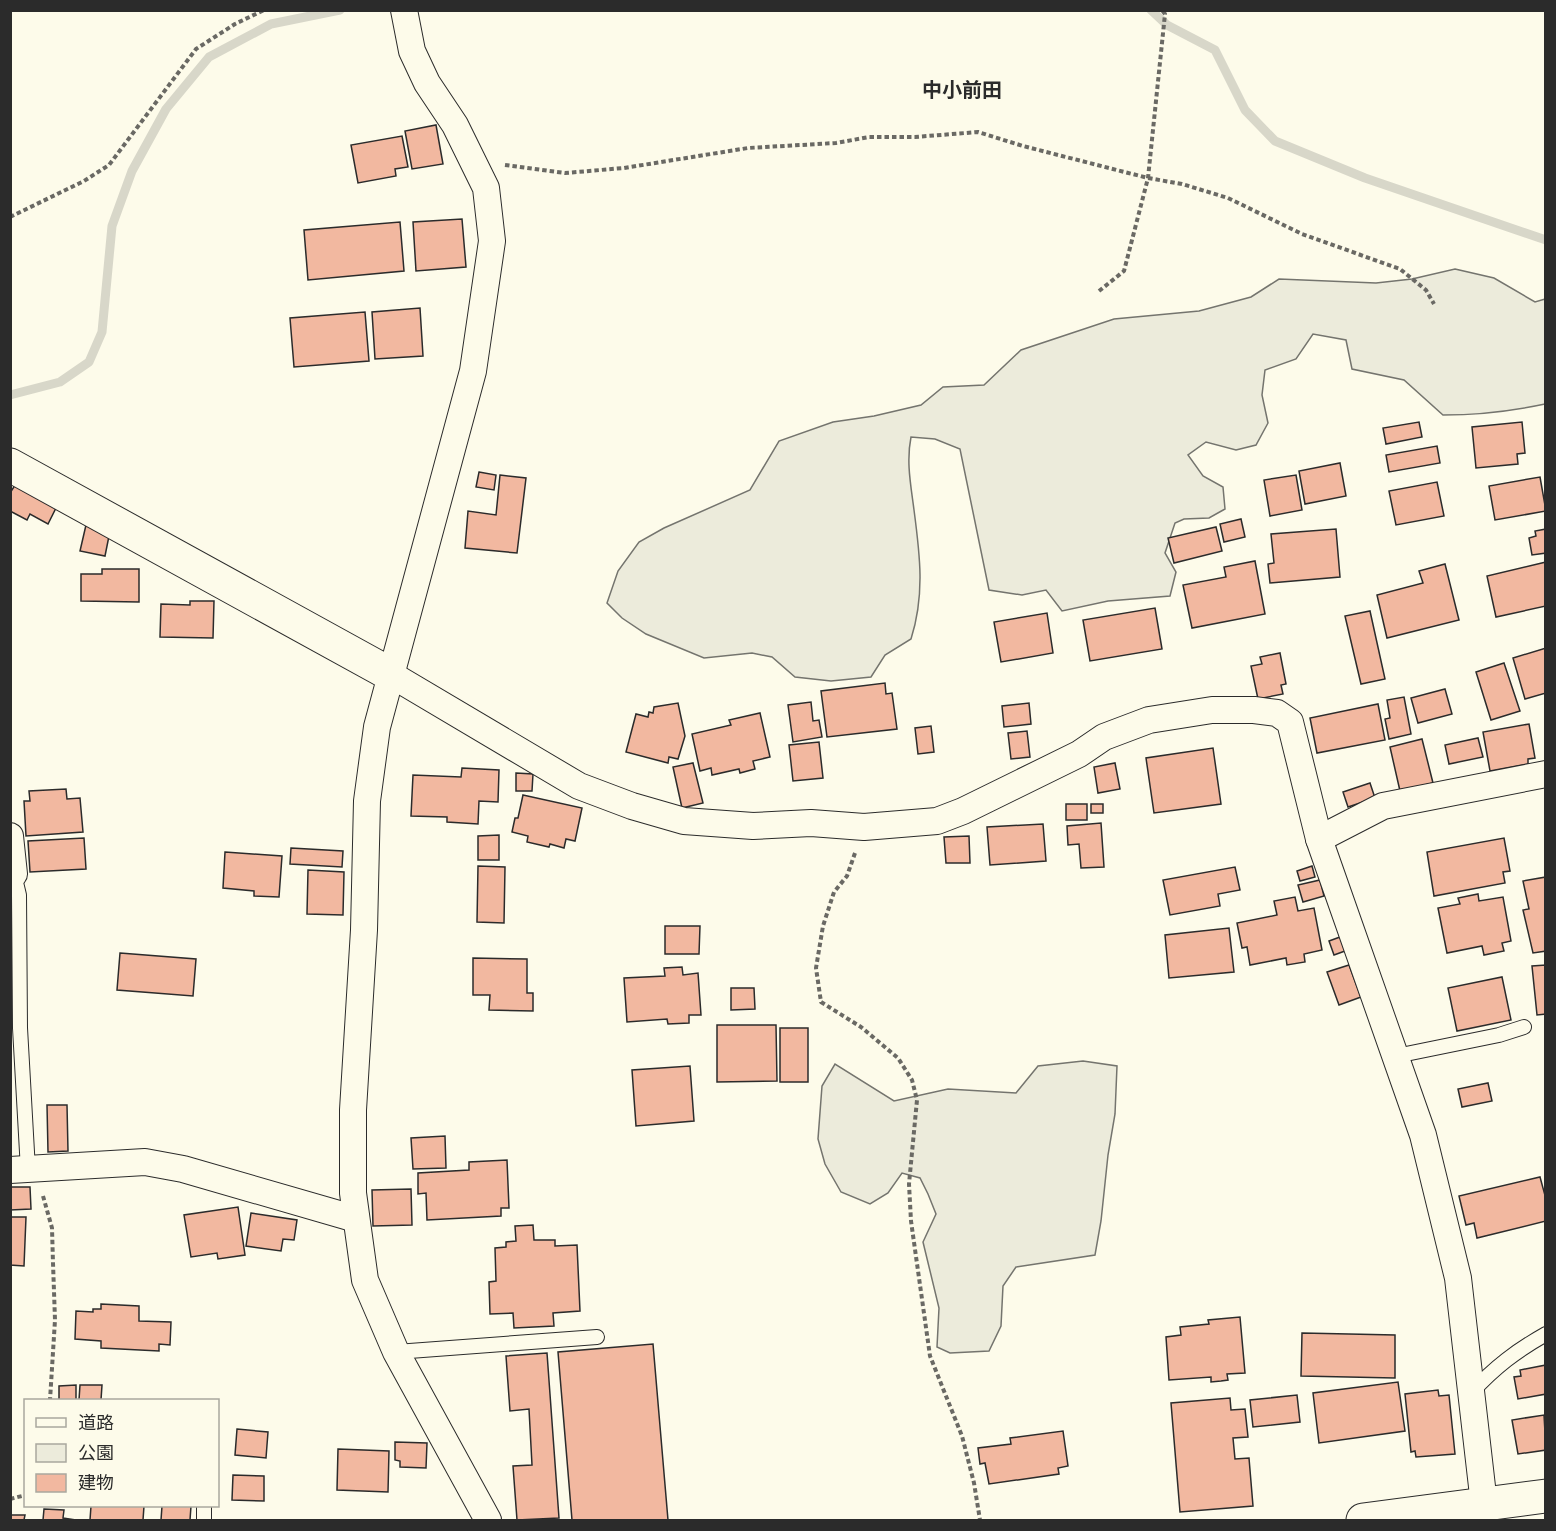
<svg xmlns="http://www.w3.org/2000/svg" width="1556" height="1531" font-family="Rubik,'Noto Sans JP',sans-serif">
<style>
.green{fill:#ecebdb;stroke:#74746e;stroke-width:1.5}
.lines{fill:none;stroke-linecap:round;stroke-linejoin:round}
.stream{stroke:#d8d7c9;stroke-width:9}
.building{fill:#f2b8a0;stroke:#2b2b2b;stroke-width:1.5}
.lane-casing{stroke:#2b2b2b;stroke-width:16}
.street-casing{stroke:#2b2b2b;stroke-width:28}
.secondary-casing{stroke:#2b2b2b;stroke-width:35}
.highway-casing{stroke:#2b2b2b;stroke-width:35}
.path{stroke:#6a6964;stroke-width:4;stroke-dasharray:4.5 3;stroke-linecap:butt}
.lane{stroke:#fdfbea;stroke-width:14}
.street{stroke:#fdfbea;stroke-width:26}
.secondary{stroke:#fdfbea;stroke-width:33}
.highway{stroke:#fdfbea;stroke-width:33}
.labels{text-anchor:middle;stroke-width:4.5;stroke-linejoin:round;paint-order:stroke}
.neighbourhood-label{font-size:20px;font-weight:bold;fill:#2b2b2b;stroke:#fdfbea}
</style>
<rect width="100%" height="100%" fill="#fdfbea"/>
<g class="green">
<path d="M1455,269L1494,278L1535,302L1545,299V404C1512,411 1478,415 1443,415L1404,380L1352,369L1346,340L1313,334L1296,359L1265,370L1262,395L1268,423L1256,445L1236,450L1206,442L1188,455L1203,476L1223,487L1225,509L1209,518L1184,519L1175,523L1165,553L1176,572L1170,596L1108,601L1062,611L1046,590L1022,595L989,590L960,449L935,439L911,437C906,462 911,486 914,510C920,555 925,595 911,639L885,655L871,677L831,681L795,677L772,657L752,653L704,658L646,634L622,618L607,603L618,571L639,542L664,528L750,490L779,441L833,422L874,416L921,405L943,387L984,385L1021,350L1114,319L1199,311L1251,297L1279,279L1376,283L1412,279Z"/>
<polygon points="1083,1061 1117,1066 1115,1114 1108,1155 1101,1221 1095,1255 1016,1267 1003,1286 1001,1326 989,1351 950,1353 937,1347 939,1308 923,1242 936,1214 928,1194 920,1178 902,1173 888,1193 870,1204 841,1192 825,1164 818,1139 822,1086 835,1064 894,1101 948,1089 1016,1093 1038,1066"/>
</g>
<g class="lines">
<g class="stream">
<polyline points="1151,10 1167,25 1215,50 1245,110 1275,141 1365,178 1546,240"/>
<polyline points="10,395 60,382 89,362 102,332 112,226 132,171 166,109 209,57 271,24 340,10"/>
</g>
</g>
<g class="building">
<polygon points="436,125 443,164 412,169 405,131"/>
<polygon points="402,136 408,167 395,169 396,176 358,183 351,145"/>
<polygon points="462,219 466,267 416,271 413,222"/>
<polygon points="400,222 404,271 308,280 304,230"/>
<polygon points="420,308 423,356 375,359 372,312"/>
<polygon points="365,312 369,361 294,367 290,318"/>
<polygon points="1419,422 1422,437 1386,444 1383,428"/>
<polygon points="1522,422 1525,453 1517,454 1518,464 1476,468 1472,427"/>
<polygon points="1437,446 1440,463 1389,472 1386,455"/>
<polygon points="1340,463 1346,496 1305,504 1299,471"/>
<polygon points="479,472 496,475 494,490 476,487"/>
<polygon points="500,475 526,478 517,553 465,548 468,511 496,515"/>
<polygon points="1296,475 1302,510 1270,516 1264,480"/>
<polygon points="1540,477 1546,511 1495,520 1489,486"/>
<polygon points="17,482 58,504 48,524 30,514 27,520 10,511 10,493"/>
<polygon points="1437,482 1444,516 1396,525 1389,491"/>
<polygon points="1241,519 1245,537 1224,542 1220,524"/>
<polygon points="86,525 110,531 105,556 80,551"/>
<polygon points="1216,527 1222,551 1174,563 1168,538"/>
<polygon points="1336,529 1340,577 1270,583 1268,564 1274,563 1271,534"/>
<polygon points="1546,529 1546,553 1532,555 1529,538 1536,536 1535,531"/>
<polygon points="1255,561 1265,614 1192,628 1183,585 1226,577 1224,567"/>
<polygon points="1546,562 1546,606 1496,617 1487,576"/>
<polygon points="1445,564 1459,620 1387,638 1377,595 1423,583 1419,571"/>
<polygon points="102,569 139,569 139,602 81,601 81,574 102,574"/>
<polygon points="190,601 214,601 213,638 160,637 161,604 190,605"/>
<polygon points="1155,608 1162,649 1090,661 1083,620"/>
<polygon points="1370,611 1385,679 1361,684 1345,616"/>
<polygon points="1047,613 1053,653 1001,662 994,622"/>
<polygon points="1546,648 1546,693 1525,699 1513,658"/>
<polygon points="1280,653 1286,684 1281,685 1283,694 1258,699 1251,666 1262,664 1260,657"/>
<polygon points="1504,663 1520,711 1491,720 1476,672"/>
<polygon points="885,683 886,694 892,693 897,729 827,737 821,691"/>
<polygon points="1445,689 1452,714 1418,723 1411,698"/>
<polygon points="1404,697 1411,734 1389,739 1385,719 1390,718 1387,700"/>
<polygon points="811,702 813,721 819,720 822,737 793,742 788,705"/>
<polygon points="678,703 685,736 678,759 669,757 668,763 626,752 636,714 648,717 649,712 653,713 654,707"/>
<polygon points="1029,703 1031,724 1004,727 1002,706"/>
<polygon points="1378,704 1385,740 1317,753 1310,718"/>
<polygon points="760,713 770,757 753,761 755,769 740,773 739,769 712,775 711,768 700,771 692,734 731,725 729,720"/>
<polygon points="1529,724 1535,758 1528,759 1528,764 1490,771 1483,732"/>
<polygon points="931,726 934,752 918,754 915,728"/>
<polygon points="1027,731 1030,757 1011,759 1008,733"/>
<polygon points="1478,738 1483,757 1449,764 1445,745"/>
<polygon points="1422,739 1433,783 1400,791 1390,747"/>
<polygon points="819,742 823,778 793,781 789,745"/>
<polygon points="1213,748 1221,804 1154,813 1146,758"/>
<polygon points="693,763 703,803 682,808 673,767"/>
<polygon points="1115,763 1120,789 1098,793 1094,767"/>
<polygon points="462,768 499,770 498,802 479,801 478,824 447,822 447,817 411,816 413,775 461,777"/>
<polygon points="516,773 533,774 532,791 516,791"/>
<polygon points="1370,783 1375,798 1348,807 1343,792"/>
<polygon points="66,789 67,799 80,798 83,832 26,836 24,801 30,801 29,791"/>
<polygon points="523,795 582,808 575,841 566,839 564,848 550,844 549,847 527,842 528,836 512,832 515,818 518,818"/>
<rect x="1066" y="804" width="21" height="16"/>
<rect x="1091" y="804" width="12" height="9"/>
<polygon points="1101,823 1104,867 1081,868 1079,844 1068,845 1067,826"/>
<polygon points="1043,824 1046,861 990,865 987,827"/>
<polygon points="499,835 499,860 478,860 478,836"/>
<polygon points="969,836 970,863 946,863 944,837"/>
<polygon points="84,838 86,869 30,872 28,841"/>
<polygon points="1504,838 1510,871 1503,872 1505,883 1434,896 1427,852"/>
<polygon points="291,848 343,851 342,867 290,864"/>
<polygon points="225,852 282,856 279,897 254,896 254,891 223,888"/>
<polygon points="478,866 505,867 504,923 477,922"/>
<polygon points="1312,866 1315,877 1300,881 1297,871"/>
<polygon points="1235,867 1240,890 1218,894 1220,906 1170,915 1163,880"/>
<polygon points="308,870 344,872 343,915 307,914"/>
<polygon points="1546,877 1546,951 1533,953 1523,910 1529,909 1523,881"/>
<polygon points="1320,880 1324,896 1303,902 1298,885"/>
<polygon points="1478,894 1479,901 1503,897 1511,941 1502,943 1504,951 1484,955 1482,946 1447,953 1438,908 1460,904 1458,898"/>
<polygon points="1295,897 1298,911 1314,908 1322,950 1304,954 1305,962 1287,965 1286,958 1250,965 1247,947 1242,948 1237,923 1277,915 1274,901"/>
<polygon points="665,926 700,926 699,954 665,954"/>
<polygon points="1229,928 1234,972 1169,978 1165,935"/>
<polygon points="1340,937 1345,951 1334,955 1329,941"/>
<polygon points="120,953 196,959 193,996 117,990"/>
<polygon points="473,958 527,959 527,993 533,993 533,1011 489,1010 490,995 473,995"/>
<polygon points="1349,965 1361,997 1339,1005 1327,972"/>
<polygon points="1546,965 1546,1014 1537,1015 1532,966"/>
<polygon points="682,967 683,975 698,973 701,1015 689,1015 689,1023 668,1024 667,1019 627,1022 624,978 665,976 664,968"/>
<polygon points="1502,977 1511,1020 1457,1031 1448,988"/>
<polygon points="731,988 754,988 755,1009 731,1010"/>
<polygon points="717,1025 776,1025 777,1081 717,1082"/>
<rect x="780" y="1028" width="28" height="54"/>
<polygon points="690,1066 694,1121 636,1126 632,1070"/>
<polygon points="1488,1083 1492,1101 1462,1107 1458,1089"/>
<polygon points="47,1105 67,1105 68,1151 48,1152"/>
<polygon points="445,1136 446,1168 413,1169 411,1138"/>
<polygon points="507,1160 509,1208 501,1208 501,1216 427,1220 426,1193 418,1194 418,1173 469,1170 469,1162"/>
<polygon points="1540,1177 1546,1199 1546,1221 1477,1238 1474,1223 1466,1225 1459,1196"/>
<polygon points="10,1187 30,1187 31,1209 10,1210"/>
<polygon points="411,1189 412,1225 373,1226 372,1190"/>
<polygon points="238,1207 245,1255 218,1259 217,1253 191,1257 184,1215"/>
<polygon points="251,1213 297,1220 294,1240 283,1239 281,1251 246,1246"/>
<polygon points="10,1217 26,1217 24,1266 10,1265"/>
<polygon points="533,1225 534,1240 555,1240 555,1246 577,1245 580,1311 553,1313 554,1326 514,1328 513,1313 490,1314 489,1282 496,1281 495,1248 506,1247 506,1242 516,1241 515,1226"/>
<polygon points="101,1304 139,1306 139,1321 171,1322 170,1345 159,1344 159,1351 101,1348 101,1341 75,1339 76,1311 93,1312 93,1309 101,1309"/>
<polygon points="1240,1317 1245,1373 1227,1374 1228,1380 1221,1381 1211,1382 1211,1377 1169,1380 1166,1337 1181,1335 1180,1327 1209,1324 1208,1320"/>
<polygon points="1302,1333 1395,1335 1395,1378 1301,1376"/>
<polygon points="653,1344 668,1520 572,1520 558,1352"/>
<polygon points="547,1353 559,1518 517,1520 513,1466 532,1465 529,1409 510,1411 506,1356"/>
<polygon points="1546,1365 1546,1394 1518,1399 1514,1377 1521,1376 1520,1370"/>
<polygon points="1398,1382 1405,1431 1319,1443 1313,1393"/>
<polygon points="76,1385 76,1400 59,1400 59,1386"/>
<polygon points="80,1385 102,1385 101,1400 79,1400"/>
<polygon points="1438,1390 1439,1396 1449,1395 1455,1454 1416,1457 1415,1451 1411,1452 1405,1394"/>
<polygon points="1297,1395 1300,1422 1253,1427 1250,1400"/>
<polygon points="1230,1398 1231,1410 1245,1409 1248,1437 1233,1438 1235,1459 1249,1458 1253,1506 1180,1512 1171,1403"/>
<polygon points="1544,1415 1546,1450 1518,1454 1512,1420"/>
<polygon points="237,1429 268,1432 266,1458 235,1455"/>
<polygon points="1063,1431 1068,1466 1058,1468 1059,1474 989,1484 985,1463 980,1464 978,1448 1011,1444 1010,1438"/>
<polygon points="395,1442 427,1443 426,1468 400,1467 400,1461 395,1460"/>
<polygon points="338,1449 389,1451 388,1492 337,1490"/>
<polygon points="233,1475 264,1476 264,1501 232,1500"/>
<polygon points="91,1506 144,1506 143,1520 90,1520"/>
<polygon points="162,1506 191,1506 190,1520 161,1520"/>
<polygon points="44,1509 64,1510 63,1518 76,1520 43,1520"/>
<polygon points="10,1515 25,1515 24,1520 10,1520"/>
</g>
<g class="lines">
<defs>
<g id="lane">
<polyline points="14,874 19,895 20,1028 28,1170"/>
<polyline points="1396,1056 1499,1035 1524,1027"/>
<polyline points="396,1352 597,1337"/>
<path d="M1472,1392C1495,1367 1516,1351 1546,1334"/>
<polyline points="204,1520 204,1506"/>
</g>
<g id="street">
<polyline points="404,10 412,51 427,83 455,125 486,188 492,241 473,371 377,727 367,801 364,930 353,1110 353,1193 365,1280 396,1352 488,1520"/>
<polyline points="390,674 579,786 632,806 684,821 753,826 811,823 864,827 937,821 963,811 1079,754 1104,737 1149,720 1212,710 1254,710 1277,713 1290,722 1319,839 1423,1135 1458,1278 1484,1504"/>
<polyline points="10,836 14,874 10,874"/>
<polyline points="1319,839 1383,806 1546,774"/>
<polyline points="10,1170 145,1162 183,1169 356,1219"/>
</g>
<polyline id="secondary" points="10,465 390,674"/>
<polyline id="highway" points="1363,1520 1546,1496"/>
</defs>
<use href="#lane" class="lane-casing"/>
<use href="#street" class="street-casing"/>
<use href="#secondary" class="secondary-casing"/>
<use href="#highway" class="highway-casing"/>
<g class="path">
<polyline points="505,165 565,173 624,168 748,148 836,143 869,137 915,137 978,132 1023,146 1148,178 1182,184 1228,198 1302,234 1400,269 1426,290 1434,304"/>
<polyline points="10,217 84,181 109,165 196,49 235,24 264,10"/>
<polyline points="1099,291 1124,271 1148,178 1165,14 1162,10"/>
<polyline points="855,853 847,876 834,892 823,926 816,968 821,1002 861,1027 898,1058 912,1080 917,1100 909,1184 911,1221 930,1356 962,1436 974,1483 980,1520"/>
<polyline points="43,1196 52,1228 53,1263 55,1320 50,1400"/>
<polyline points="10,1499 26,1495"/>
</g>
<use href="#lane" class="lane"/>
<use href="#street" class="street"/>
<use href="#secondary" class="secondary"/>
<use href="#highway" class="highway"/>
</g>
<g class="labels">
<g class="neighbourhood-label">
<text x="962" y="97">中小前田</text>
</g>
</g>
<rect width="1556" height="1531" fill="none" stroke="#2b2b2b" stroke-width="24"/>
<rect x="24" y="1399" width="195" height="108" fill="#fdfbea" stroke="#a9a89e" stroke-width="1.5"/>
<rect x="36" y="1418" width="30" height="9" fill="#fdfbea" stroke="#a9a89e" stroke-width="1.5"/>
<text x="78" y="1429" font-size="18" fill="#2b2b2b">道路</text>
<rect x="36" y="1444" width="30" height="18" fill="#ecebdb" stroke="#a9a89e" stroke-width="1.5"/>
<text x="78" y="1459" font-size="18" fill="#2b2b2b">公園</text>
<rect x="36" y="1474" width="30" height="18" fill="#f2b8a0" stroke="#a9a89e" stroke-width="1.5"/>
<text x="78" y="1489" font-size="18" fill="#2b2b2b">建物</text>
</svg>
